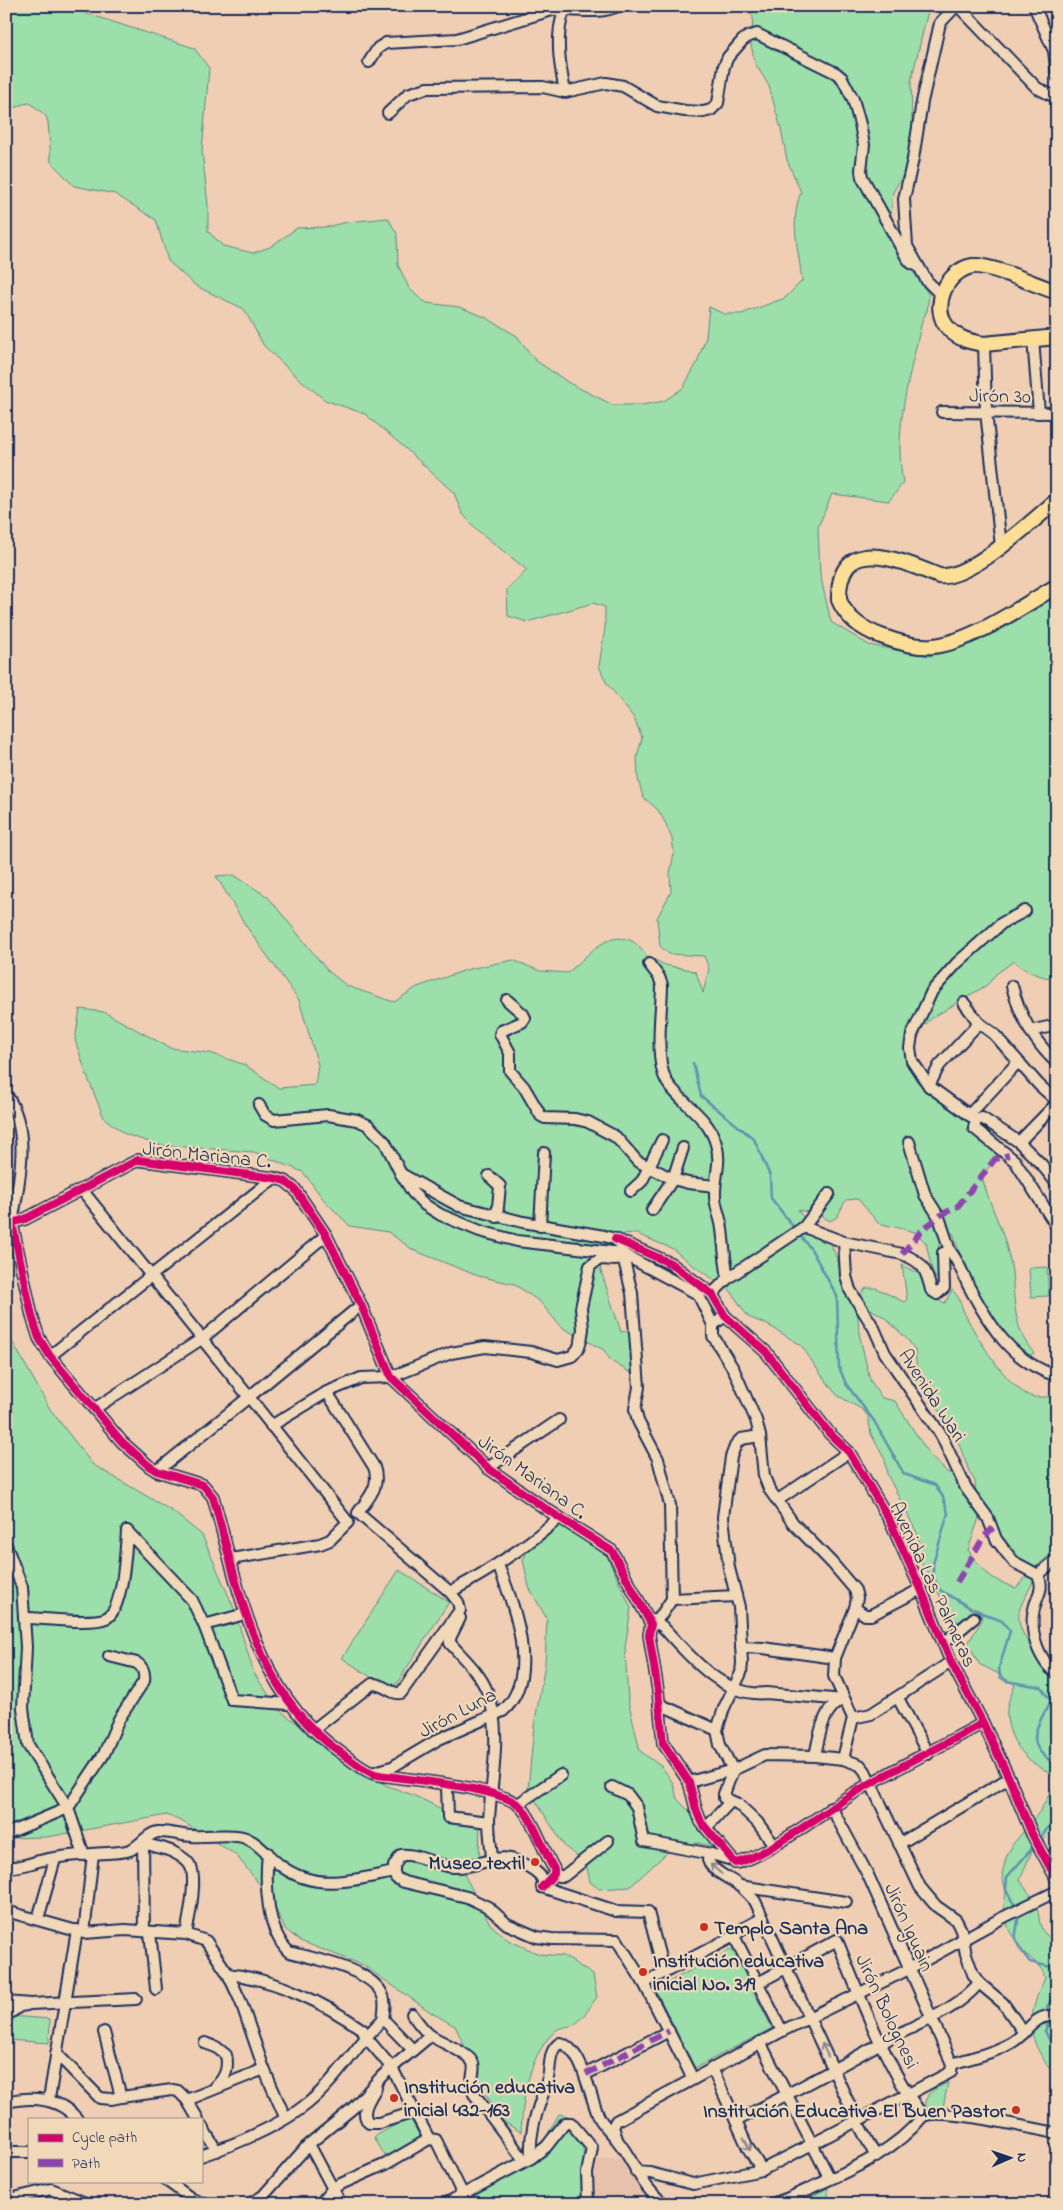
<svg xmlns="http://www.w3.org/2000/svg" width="1063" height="2210" font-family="'Indie Flower',sans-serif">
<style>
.built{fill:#e8c1ad}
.green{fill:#9cdfaa;stroke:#5c8784}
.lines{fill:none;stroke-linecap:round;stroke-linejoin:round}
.stream{stroke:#5d93b1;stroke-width:2.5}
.minor-casing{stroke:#1b2f5e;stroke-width:14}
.highway-casing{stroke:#1b2f5e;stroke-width:18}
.minor{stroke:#f1d8b9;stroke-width:10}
.highway{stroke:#fcde96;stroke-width:14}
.quiet{stroke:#8e44ad;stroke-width:6;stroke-dasharray:12 6;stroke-linecap:butt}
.cycleway-casing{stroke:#f1d8b9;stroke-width:11}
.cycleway{stroke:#d6006c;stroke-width:8}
.oneway{stroke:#86848c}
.poi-dot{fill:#c8321e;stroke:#f1d8b9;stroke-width:2}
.labels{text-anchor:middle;stroke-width:4.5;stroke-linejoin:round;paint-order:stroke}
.street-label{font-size:20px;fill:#1b2f5e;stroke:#f1d8b9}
.poi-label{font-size:20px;font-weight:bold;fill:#1b2f5e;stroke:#f1d8b9;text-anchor:start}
</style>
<rect width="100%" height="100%" fill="#f0ceb4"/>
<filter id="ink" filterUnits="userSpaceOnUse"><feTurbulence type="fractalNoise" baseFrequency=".02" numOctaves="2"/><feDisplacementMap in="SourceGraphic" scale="10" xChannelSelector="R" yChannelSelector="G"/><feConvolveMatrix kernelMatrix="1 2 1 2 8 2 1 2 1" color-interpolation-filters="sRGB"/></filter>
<g filter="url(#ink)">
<polygon class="built" points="624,2158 644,2194 656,2204 593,2204 588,2176 594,2160"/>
<g class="green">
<path d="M24,6H54L85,13L194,48L209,68L202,151L208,205V231L223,246L253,253L270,247L297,228L326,227L347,222L388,218L397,234L398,265L409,288L418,297L427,303L459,307L485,317L517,336L535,360L569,383L613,405H642L664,401L683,388L697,363L706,337L709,307L724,314H741L785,298L802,281C799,250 789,222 801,192L787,160L781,129L769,86L755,63L751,45L753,17L747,6H931L927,15L911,81L913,159L893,192L891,217L896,246L929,295L927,311L922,321C910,376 893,427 903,483L889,501L832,494L818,527L820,574L831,622L869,645L930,656L974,639L1057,594V980C1040,976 1026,973 1014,961L996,974L987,985L932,1018L906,1043L908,1067L918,1083L951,1103L1009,1155L995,1159L982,1176C987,1198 997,1217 1004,1238C1007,1249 1011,1261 1012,1272C1015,1301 1013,1330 1034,1353L1029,1356L1016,1348L993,1324L961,1258L953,1233C932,1240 938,1258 938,1276L936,1278L933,1274L926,1243L915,1232L878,1223L858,1199L846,1200L837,1217L830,1221L818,1214L798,1210L812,1229L826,1236L834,1251L847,1290L857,1306L859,1333L870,1380L882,1398L895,1401L930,1456L947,1472L959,1477L981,1507L978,1521L968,1550C984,1572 989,1579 1016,1588L1032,1570L1035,1577C1031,1587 1024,1598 1020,1608C1012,1633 1042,1658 1057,1673V1825L1032,1851L1020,1879C1023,1887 1031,1894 1035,1902C1043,1922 1034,1930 1057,1942V2117L1050,2090L1053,2073C1034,2046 1026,2033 1036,2000C1038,1992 1042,1985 1045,1978L1041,1967L1021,1950L1008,1928L1004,1905L1006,1893L1002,1874L1006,1858L1013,1844L1041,1810L1055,1783L1051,1773C1025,1762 1005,1738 1007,1708C1008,1701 1012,1693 1015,1685L999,1674L979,1664L968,1643L982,1620L981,1611L973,1608L962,1622L956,1621L934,1586L930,1574L922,1565L918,1535L887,1474L885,1460L871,1434L868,1416L863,1410L837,1395L822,1376L801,1345L768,1325L748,1317L731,1291L691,1264L673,1249L635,1233L624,1234L614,1243L600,1268L621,1332L630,1330L633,1356L631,1373L611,1361L604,1350L561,1327L540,1302L514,1284L478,1276L413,1250L388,1232L350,1226L324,1200L303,1172L254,1152L158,1145L125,1134L104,1118L89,1081L75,1040L80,1009L104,1012L170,1048L210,1053L245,1065L279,1088L315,1085L318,1065L299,1000L246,926L216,876L234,875L268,897L327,970L347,986L394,1002L417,987L469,969L513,960L540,971L567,973C586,959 605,929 632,941C638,944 642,952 648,956C655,960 663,965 670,966C679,968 686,968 696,972L703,993L709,969L704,956L669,954L660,946L657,918L671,892L670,873L674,853L672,839L666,824L658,810L643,797L638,779L637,757L642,738L634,718L606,682L599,666L605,628V607L593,603L527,622L508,616L507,589L527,570L476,529L462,513L454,493L405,448L365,414L325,400L297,377L264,346L244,309L196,286L168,261L156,220L115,194L74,186L51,162L48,122L46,116L30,103L23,104L6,112V8Z"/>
<path d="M902,1265L921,1275L929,1297L945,1303L952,1290C959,1296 960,1302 963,1310C973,1332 1009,1391 1033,1397C1040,1398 1049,1396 1057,1397V1549L1038,1565L1030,1568L1017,1561L1006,1548L976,1495L975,1481L969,1471L959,1444L917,1373L915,1350L908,1340L884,1317L869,1308L861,1294L866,1288H876L904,1302L907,1299Z"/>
<polygon points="1047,1267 1049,1296 1031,1297 1029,1268"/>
<path d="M6,1325L12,1341L50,1409L92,1464L172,1511L202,1535L233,1606L254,1673L278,1709L361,1772L388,1786L413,1795L452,1814L480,1820L479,1858L465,1876L490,1924L508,1940L539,1954L564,1956L593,1975L597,1997C591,2005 584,2018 575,2024C569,2028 559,2026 554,2032C528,2058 523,2097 521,2132L504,2122L482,2089L474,2066L455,2026L432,2013L363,1965L300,1941L285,1929L269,1896L236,1855L183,1822L167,1815L47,1837L6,1838Z"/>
<polygon points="554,1521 582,1530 607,1556 631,1608 625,1648 628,1700 640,1751 662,1767 673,1783 677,1799 701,1823 716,1847 697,1843 674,1846 630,1887 599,1889 590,1882 586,1863 565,1847 528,1789 534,1727 545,1664 547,1619 529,1587 523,1560 531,1542"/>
<polygon points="399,1570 449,1602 392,1691 342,1658"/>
<polygon points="732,1949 772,2028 695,2068 655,1989"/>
<polygon points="10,2016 50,2019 49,2043 8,2040"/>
<path d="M947,2083H948L942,2112L924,2109C925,2093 933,2089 947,2083Z"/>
<polygon points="559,2114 568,2116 582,2131 584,2166 592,2193 593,2204 453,2204 530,2155 546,2137"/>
<polygon points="409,2117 421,2138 387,2159 374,2137"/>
<polygon points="828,2188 828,2204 795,2204"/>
</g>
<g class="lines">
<g class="stream">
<polyline points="693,1063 701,1096 754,1139 770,1176 771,1198 795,1229"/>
<path d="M798,1233L811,1249L837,1296L839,1367L846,1384L874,1421L904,1474L935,1485L943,1497L948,1513L933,1564V1576L940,1590L974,1610L1002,1621L1010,1631L999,1668L1000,1677L1006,1681L1041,1687L1051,1701C1036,1728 1022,1745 1057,1765"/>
<polyline points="1039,1840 1057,1815"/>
<polyline points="1016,1908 1006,1890 1007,1877 1035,1845"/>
<path d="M1018,1913C1019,1921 1017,1925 1016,1933C1014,1943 1024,1954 1030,1962L1055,1968L1057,1973"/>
<polyline points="1049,2015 1047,2007 1057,1989"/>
<polyline points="1050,2020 1045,2031 1057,2056"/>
</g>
<defs>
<g id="minor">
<polyline points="958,6 1037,88 1057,98"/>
<polyline points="1034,6 1054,51 1057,76"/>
<path d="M565,9C554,34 560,66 565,92"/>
<path d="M369,62L378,48L386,43L457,39L552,10C574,8 597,16 618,6"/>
<polyline points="388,113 408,94 427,88 543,87 565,92 606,83 623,86 657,106 685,111 703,112 711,110 718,103 724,66 728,57 743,40 749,36 757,34 836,73 842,78 853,99 860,124 864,145 861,170 862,177 907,258 911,263 918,266"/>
<polyline points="942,296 927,281 907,246 904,199 913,159 922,102 940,23 956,6"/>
<polyline points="1033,339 1039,413"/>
<polyline points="984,344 986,412 1001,546"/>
<polyline points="942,412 1057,413"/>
<path d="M649,964L659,977L662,985C662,1011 653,1064 669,1085C685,1106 709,1118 716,1144C722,1162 714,1178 715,1196C715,1207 721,1218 722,1229C724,1246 725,1262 728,1278L712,1294"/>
<path d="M1012,986C1020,1017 1034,1042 1057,1063"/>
<polyline points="507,1000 523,1014 525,1018 522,1022 501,1031 500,1034 510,1053 510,1071 524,1087 541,1116 545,1118 575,1119 588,1122 616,1137 637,1161 673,1179 688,1183 715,1186"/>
<polyline points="964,1003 979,1023 994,1034 1039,1085 1057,1101"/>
<polyline points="1030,1031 1057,1025"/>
<polyline points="929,1086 939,1066 979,1023"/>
<path d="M6,1094C32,1132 19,1181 12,1223"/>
<polyline points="259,1105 265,1115 274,1120 328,1115 357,1120 368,1125 385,1142 401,1174 413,1193 425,1205 441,1215 480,1231 517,1241 621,1253 698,1294 713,1325"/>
<polyline points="969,1115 1018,1062"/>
<polyline points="976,1120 929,1086 912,1061 910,1048 912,1035 932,991 957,963 1002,923 1025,911"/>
<polyline points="909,1142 925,1195 939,1217 950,1251"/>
<polyline points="1019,1142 1057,1103"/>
<polyline points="401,1174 459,1206 523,1222 604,1236 615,1239 620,1244 632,1293 639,1387 635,1409 638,1421 658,1459 670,1505 672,1599 662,1614 651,1624"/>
<polyline points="489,1176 500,1186 497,1217"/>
<polyline points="1057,1184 1042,1165 1019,1142 982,1118 976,1120 974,1128 1015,1161 1057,1227"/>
<polyline points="82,1190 249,1397 157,1471"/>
<polyline points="631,1191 642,1181 662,1140"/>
<polyline points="652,1210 673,1179 683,1148"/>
<polyline points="540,1226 544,1153"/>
<path d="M804,1227L844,1242L902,1254C923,1262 926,1269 931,1290L937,1294L944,1288L943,1253L950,1251C958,1260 963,1274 968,1285C989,1324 1011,1362 1057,1376"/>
<polyline points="615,1239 670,1263 712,1294 725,1316 766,1352 830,1434 849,1452 890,1521 921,1589 951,1662 983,1723 1009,1778 1032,1834 1057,1880"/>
<polyline points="844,1242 846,1276 850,1290 874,1328 885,1353 941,1435 966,1488 988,1518 996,1539 1005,1551 1014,1562 1038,1575"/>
<polyline points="728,1278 804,1227 829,1194"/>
<polyline points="725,1316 713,1325 713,1336 734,1370 756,1420 760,1436 764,1476 769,1489 793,1523 832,1563 855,1590 857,1598 855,1608 835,1658 834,1676 853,1718 843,1759 860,1765 865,1771 920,1887 936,1906 956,1920 961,1930 966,1954 973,1974 979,1983 1003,2003 1024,2033"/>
<polyline points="50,1356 274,1178"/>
<path d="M327,1392L374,1467C381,1487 368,1498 358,1513L450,1592"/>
<polyline points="94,1409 203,1338 326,1235"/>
<polyline points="271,1426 327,1392 361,1378 391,1377 451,1353 485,1347 531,1352 558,1360 572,1356 578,1349 581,1341 583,1329 581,1308 590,1266 600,1259 616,1260 621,1253"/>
<polyline points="760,1436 741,1439 736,1444 731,1457 723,1517 729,1568 739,1607 742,1663 741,1673 724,1708 717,1730 720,1745 733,1770 724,1794 724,1798 738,1804 757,1822 774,1845"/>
<polyline points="488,1468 559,1420"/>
<polyline points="778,1500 849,1452"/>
<polyline points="127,1531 192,1600 204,1625 232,1700 289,1704"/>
<polyline points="6,1545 22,1587 26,1647 23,1708 28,1745 68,1808 84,1855"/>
<polyline points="231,1559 320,1544 330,1540 348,1522 249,1397 361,1305"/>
<path d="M1057,1559L1038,1575C1044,1588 1039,1592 1035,1605C1030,1621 1033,1640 1041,1655C1045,1662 1049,1669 1057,1673"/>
<polyline points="672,1599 736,1596"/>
<polyline points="855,1608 865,1615 871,1615 921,1589"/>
<path d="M25,1618C44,1618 91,1625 106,1618C123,1611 126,1548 127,1531"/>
<path d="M460,1618L450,1638V1643C463,1658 480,1673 487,1691C503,1730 491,1780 489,1820C489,1833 491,1846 492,1858"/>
<path d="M651,1624H659L663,1627C688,1655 724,1698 766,1693L844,1700"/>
<polyline points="204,1625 245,1614"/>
<polyline points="944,1643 974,1618"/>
<polyline points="741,1647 763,1648 835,1658"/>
<polyline points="898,1698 928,1754"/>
<polyline points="659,1704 717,1730"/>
<polyline points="853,1718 871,1714 951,1662"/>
<path d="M313,1730L372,1684C383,1683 391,1695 401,1693L460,1610L458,1602L450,1592C489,1571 525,1548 559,1518"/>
<polyline points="815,1756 843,1759"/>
<path d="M375,1772L392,1767L439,1739L503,1711C541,1677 514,1604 498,1565"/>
<path d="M689,1782L733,1770L765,1755L815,1756C819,1737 823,1706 843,1700"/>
<polyline points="447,1785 448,1817 489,1822"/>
<polyline points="612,1787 628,1795 637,1807 644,1841 711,1854"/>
<polyline points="518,1804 561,1775"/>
<polyline points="831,1807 868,1875 952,2064"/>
<polyline points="706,1828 730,1802"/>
<path d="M6,1834L68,1808L104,1754L119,1719L144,1681C145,1673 143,1667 137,1663L109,1656"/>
<polyline points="899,1844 1009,1778"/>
<path d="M732,1860L711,1854L708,1860C712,1872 730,1878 740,1886C746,1891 750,1896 755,1901L857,2121L876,2157"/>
<polyline points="1049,1864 1057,1849"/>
<path d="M6,1867C19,1868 28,1864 39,1861C56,1857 75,1855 92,1854C105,1852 118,1854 130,1850C140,1846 148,1833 158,1832C169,1831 181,1836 192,1836C207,1837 223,1834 237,1836C255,1837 267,1856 281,1866C316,1892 355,1880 394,1872"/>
<polyline points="394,1872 396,1878 404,1882 467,1897 488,1907 507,1924 537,1937 552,1939 617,1940 644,1983 693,2079"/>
<path d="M394,1872V1866L401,1855C418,1853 436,1866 454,1867C489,1868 497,1844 535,1871C541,1876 545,1880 542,1887L616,1911L648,1912L664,1973"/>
<polyline points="554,1874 559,1876 564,1876 608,1841"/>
<polyline points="739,1886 846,1902"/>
<path d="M542,1887L554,1874V1869C543,1850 536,1825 522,1808C506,1789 422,1781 394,1777C387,1776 379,1776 372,1773C361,1769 350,1759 340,1752C256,1694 239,1589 213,1497L203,1485L157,1471L149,1466L122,1442L50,1356L39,1338L32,1316L12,1223L25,1219L138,1160L274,1178L285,1181L295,1189L326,1235L361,1305L391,1377L488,1468L546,1509L612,1551L651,1624L649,1635L658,1691L663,1743L689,1782L696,1809L701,1822L735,1863C759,1861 830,1808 854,1793C896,1768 940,1747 983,1723"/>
<path d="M6,1911L84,1933L125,1930L186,1934L206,1941L228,1974C275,1979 325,2003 363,2030L365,2036L392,2068L415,2112"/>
<polyline points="38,1919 55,1859"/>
<path d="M144,1931L143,1842C152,1847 163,1847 173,1852C179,1855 188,1860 191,1867C197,1882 189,1918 186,1934"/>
<polyline points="150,1932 156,1989"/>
<polyline points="84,1933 93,1854"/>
<polyline points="734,1936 782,2031"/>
<polyline points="228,1974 241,2002 264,2069 285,2117"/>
<polyline points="644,1983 734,1936 744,1928 763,1918"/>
<path d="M758,1983L837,1940C860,1997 886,2067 923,2116C897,2149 856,2168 817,2185C802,2192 787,2200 771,2204"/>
<polyline points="6,2002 30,2004 136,1999"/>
<path d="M412,2014C417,2021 423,2030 430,2035C438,2041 469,2053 473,2063C476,2072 468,2081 474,2094L524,2160"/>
<polyline points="6,2016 20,2006 27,2005"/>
<polyline points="383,2019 413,2050"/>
<polyline points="104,2032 121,2097 172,2090 178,2091 187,2100 264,2069"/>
<polyline points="760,2042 830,2179"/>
<path d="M205,2043L216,2047L226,2055C229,2068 225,2078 216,2086"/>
<polyline points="56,2053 100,2098 111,2099 121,2097"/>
<polyline points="712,2068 748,2148 762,2170"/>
<polyline points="586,2074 669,2031"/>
<path d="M376,2088C370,2098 359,2113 369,2123H379L415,2112L429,2139"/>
<polyline points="49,2099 77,1930"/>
<polyline points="187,2100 198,2119"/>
<path d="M6,2102C32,2096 59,2097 77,2119"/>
<path d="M923,2116C942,2107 1032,2129 1057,2133"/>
<path d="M736,2121C785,2096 833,2070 881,2043C915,2024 954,2013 979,1983"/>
<polyline points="201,2125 217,2151"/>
<polyline points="617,2139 613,2127 616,2121 782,2031 909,1969 1002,1918 1057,1891"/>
<polyline points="309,2144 341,2204"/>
<polyline points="6,2152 29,2152"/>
<path d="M201,2156C236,2144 278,2127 307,2104C337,2080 356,2045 383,2019C384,2011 386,2003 383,1996C373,1969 315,1959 289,1952C266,1930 265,1883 268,1853"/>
<polyline points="531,2158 546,2147 565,2123 571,2123 592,2148 587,2173 588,2204"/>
<path d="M636,2172L650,2173L693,2184L762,2170L951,2072L952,2064C972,2057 993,2054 1011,2043C1030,2032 1032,2014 1057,2016"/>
<polyline points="167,2181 192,2199 205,2204"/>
<polyline points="6,2200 51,2189 88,2204"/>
<polyline points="249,2204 263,2196 309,2144 353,2108 382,2076 430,2036"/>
<polyline points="320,2204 334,2187 386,2164 429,2139 436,2140 463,2195"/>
<path d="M445,2204L531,2158C529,2126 539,2108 548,2078C551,2066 548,2050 560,2043C584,2049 590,2101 600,2119C605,2127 612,2133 617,2140C635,2162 641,2188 665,2204"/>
</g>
<g id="highway">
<path d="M1057,292C1038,286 990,264 973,266C946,270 929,309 949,329C958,339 971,342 984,344L1057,337"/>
<path d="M1057,500C1034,520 969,580 939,576C902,561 837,531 839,600C847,619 862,629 881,636C897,642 916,648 933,646C970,643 1024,605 1057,586"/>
</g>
</defs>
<use href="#minor" class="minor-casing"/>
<use href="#highway" class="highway-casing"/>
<use href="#minor" class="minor"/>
<use href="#highway" class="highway"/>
<g class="quiet">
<polyline points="902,1254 921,1231 941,1215 958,1206 995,1159 1009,1155"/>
<polyline points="957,1582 983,1538 993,1528"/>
<polyline points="586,2074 669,2031"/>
</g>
<defs>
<g id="cycleway">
<polyline points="615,1239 670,1263 712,1294 725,1316 766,1352 830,1434 849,1452 890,1521 921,1589 951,1662 983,1723 1009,1778 1032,1834 1057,1880"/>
<path d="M542,1887L554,1874V1869C543,1850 536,1825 522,1808C506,1789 422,1781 394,1777C387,1776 379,1776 372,1773C361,1769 350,1759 340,1752C256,1694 239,1589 213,1497L203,1485L157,1471L149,1466L122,1442L50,1356L39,1338L32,1316L12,1223L25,1219L138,1160L274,1178L285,1181L295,1189L326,1235L361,1305L391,1377L488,1468L546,1509L612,1551L651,1624L649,1635L658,1691L663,1743L689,1782L696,1809L701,1822L735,1863C759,1861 830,1808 854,1793C896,1768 940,1747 983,1723"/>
</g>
</defs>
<use href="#cycleway" class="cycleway-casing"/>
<use href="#cycleway" class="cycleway"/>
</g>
<defs><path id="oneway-shaft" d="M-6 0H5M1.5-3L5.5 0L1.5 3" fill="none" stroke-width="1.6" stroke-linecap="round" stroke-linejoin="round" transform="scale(1.25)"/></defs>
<g class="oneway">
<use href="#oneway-shaft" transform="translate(716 1869) rotate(-139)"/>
<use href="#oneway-shaft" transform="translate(825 2050) rotate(-115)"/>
<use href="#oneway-shaft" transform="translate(747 2144) rotate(63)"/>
</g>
</g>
<g class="poi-dot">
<circle cx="535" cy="1862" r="5"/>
<circle cx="704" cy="1927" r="5"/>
<circle cx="643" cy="1972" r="5"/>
<circle cx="394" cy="2098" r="5"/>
<circle cx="1016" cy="2110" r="5"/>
</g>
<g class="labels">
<g class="street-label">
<text transform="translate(1000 395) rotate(1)" y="7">Jirón 30</text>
<text transform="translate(207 1154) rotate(6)" y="7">Jirón Mariana C.</text>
<text transform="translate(933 1395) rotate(57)" y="7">Avenida Wari</text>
<text transform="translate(533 1476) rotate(36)" y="7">Jirón Mariana C.</text>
<text transform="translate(934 1584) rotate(65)" y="7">Avenida Las Palmeras</text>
<text transform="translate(457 1712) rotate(-28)" y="7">Jirón Luna</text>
<text transform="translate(910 1927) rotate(66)" y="7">Jirón Iguain</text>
<text transform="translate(888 2011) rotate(65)" y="7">Jirón Bolognesi</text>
</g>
<g class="poi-label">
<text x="525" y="1869" text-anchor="end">Museo textil</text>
<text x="714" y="1934">Templo Santa Ana</text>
<text x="653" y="1967">Institución educativa<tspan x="653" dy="23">inicial No. 319</tspan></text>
<text x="404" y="2093">Institución educativa<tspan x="404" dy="23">inicial 432-163</tspan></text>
<text x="1006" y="2117" text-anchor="end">Institución Educativa El Buen Pastor</text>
</g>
</g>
<rect width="1063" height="2210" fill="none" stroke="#f1d8b9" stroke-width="25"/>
<rect x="12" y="12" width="1038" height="2185" fill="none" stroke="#1b2f5e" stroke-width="2" filter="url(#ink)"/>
<rect x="28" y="2118" width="175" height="65" fill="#f1d8b9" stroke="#9b9495"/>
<rect x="38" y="2134" width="25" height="8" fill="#d6006c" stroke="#9b9495"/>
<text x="72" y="2142" font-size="15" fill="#1b2f5e">Cycle path</text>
<rect x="38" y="2159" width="25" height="8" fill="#8e44ad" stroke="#9b9495"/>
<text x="72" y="2168" font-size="15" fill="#1b2f5e">Path</text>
<g transform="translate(1010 2158) rotate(88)" stroke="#f1d8b9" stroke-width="4" paint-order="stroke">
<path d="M0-4L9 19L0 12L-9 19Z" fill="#1b2f5e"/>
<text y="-8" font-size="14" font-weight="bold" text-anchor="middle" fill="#1b2f5e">N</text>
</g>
</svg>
